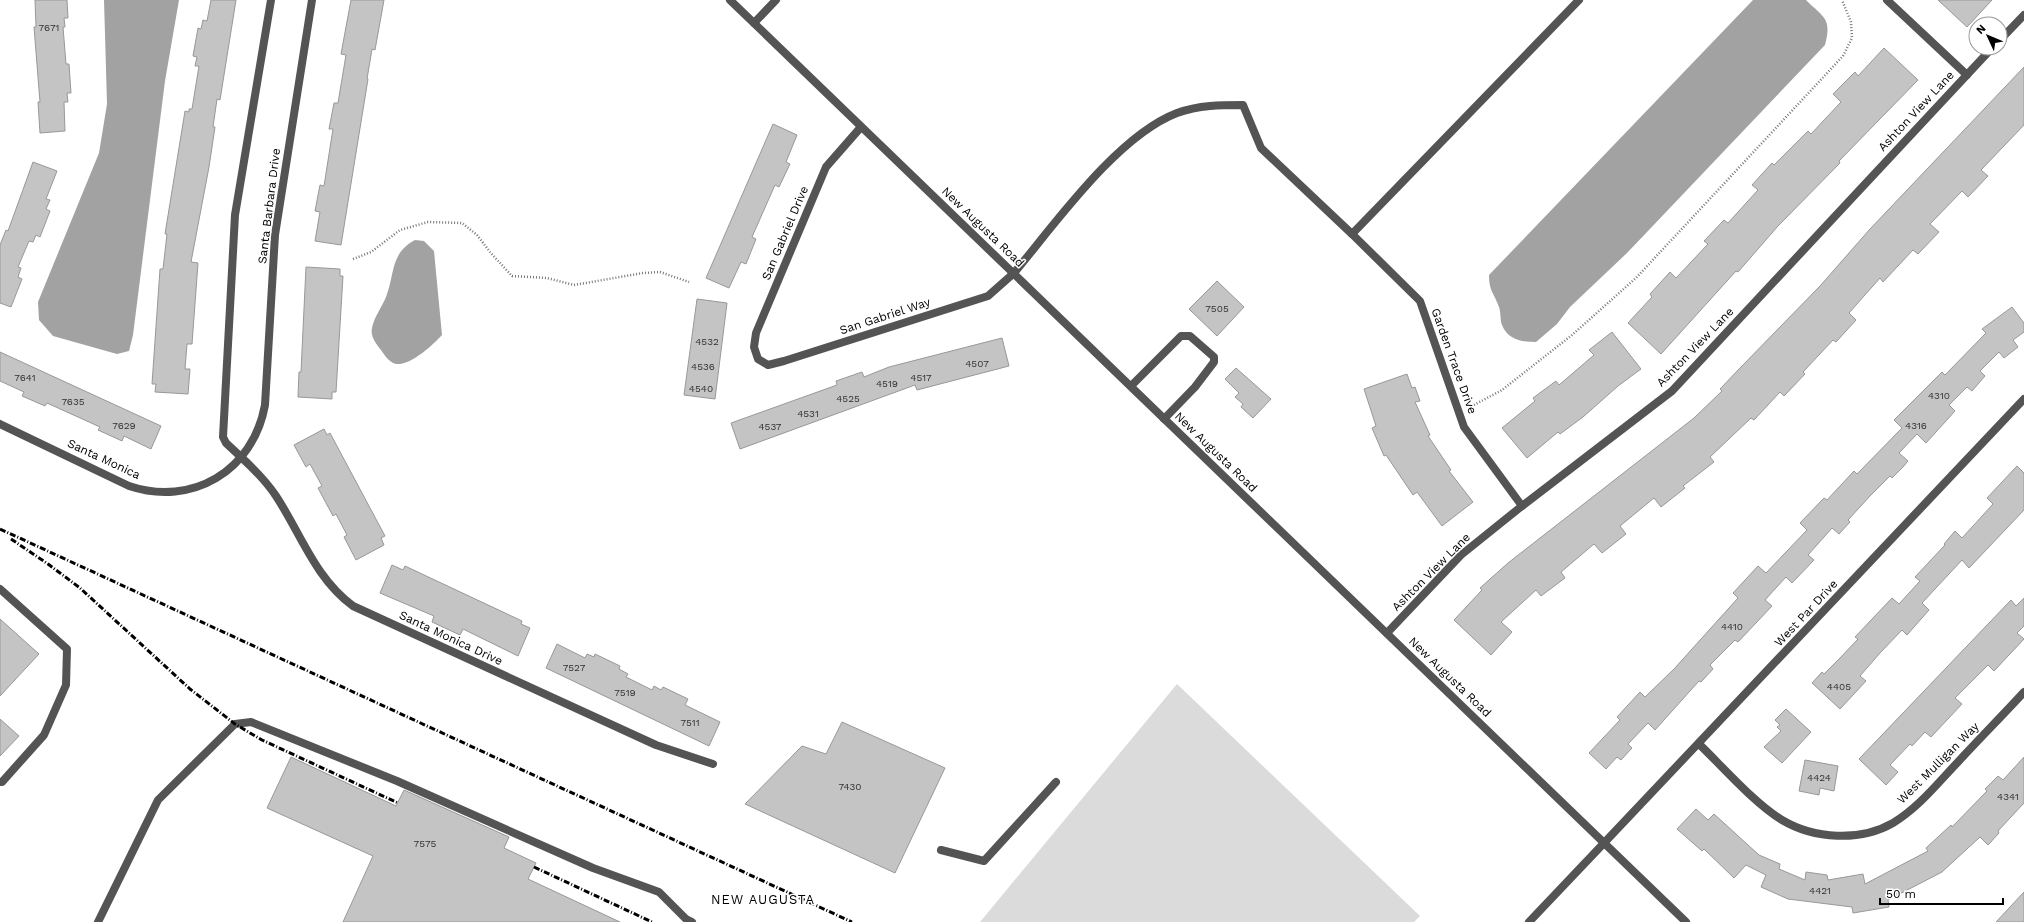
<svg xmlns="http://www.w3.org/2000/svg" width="2024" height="922" font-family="'Work Sans',sans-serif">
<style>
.green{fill:#dbdbdb}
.water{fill:#a2a2a2}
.building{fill:#c4c4c4;stroke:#989898}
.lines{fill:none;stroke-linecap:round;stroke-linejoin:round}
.path{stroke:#767676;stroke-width:2.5;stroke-dasharray:1 2;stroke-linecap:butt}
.service{stroke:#545454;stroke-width:8}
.minor{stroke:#545454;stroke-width:8}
.tertiary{stroke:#545454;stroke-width:8}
.rail{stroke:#000;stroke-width:3;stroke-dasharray:6 2 1 2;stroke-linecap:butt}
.labels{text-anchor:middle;stroke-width:3;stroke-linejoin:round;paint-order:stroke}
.number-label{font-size:10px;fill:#313131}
.street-label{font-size:12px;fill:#000;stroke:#fff}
.neighbourhood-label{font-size:13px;letter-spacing:1px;fill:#000;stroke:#fff}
</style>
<rect width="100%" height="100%" fill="#fff"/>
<polygon class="green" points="1177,684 1420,916 1414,922 980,922"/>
<g class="water">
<polygon points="104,0 179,0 165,81 133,335 129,351 117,354 53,336 39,320 38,302 99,153 107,104"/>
<path d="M1753,0H1806C1824,18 1832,18 1825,45L1627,253L1570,307L1557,324L1536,342C1522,342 1508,340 1502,325C1500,320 1501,313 1499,307C1494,293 1489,291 1489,275Z"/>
<path d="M415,240L424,241L434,251L442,335C434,344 412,364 399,364C391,365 385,356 381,350C376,344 370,336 372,328C374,317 382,307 386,297C395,274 390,253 415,240Z"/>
</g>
<g class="building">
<polygon points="35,0 67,0 68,18 64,18 65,27 63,27 66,64 69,64 71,93 67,93 68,102 64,102 65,131 40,133 38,102 40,102 34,27 36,27"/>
<polygon points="211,0 236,0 220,100 217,99 213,127 215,127 209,167 191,262 198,263 192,344 187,344 185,369 190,369 188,394 155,392 156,384 152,384 160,269 163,269 167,234 165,234 185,111 189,112 189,109 192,109 199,66 195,66 197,57 193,56 198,28 201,29 203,20 207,21"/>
<polygon points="351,0 384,0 375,50 372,49 367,79 368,79 341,245 315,241 320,212 315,211 320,185 324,186 333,129 329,129 334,103 338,103 346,55 341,54"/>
<polygon points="1938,0 1992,0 1967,27"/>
<polygon points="1884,48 1918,80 1839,161 1840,163 1778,226 1738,272 1736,271 1661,354 1628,323 1652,297 1650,294 1670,272 1676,278 1708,244 1704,241 1724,220 1728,223 1758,190 1752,185 1772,163 1774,165 1808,131 1811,134 1841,102 1833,94 1855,72 1858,76"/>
<polygon points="2024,67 2024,125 1981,170 1988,176 1968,197 1962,191 1930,224 1939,232 1918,254 1913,250 1883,282 1880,278 1849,313 1856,320 1836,342 1833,340 1803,372 1805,374 1784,396 1780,392 1754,420 1751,418 1710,457 1714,462 1683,486 1685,488 1661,507 1654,498 1620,526 1626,534 1602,553 1594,544 1561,572 1565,578 1541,596 1536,590 1501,622 1512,632 1491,655 1454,620 1482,590 1480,588 1508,563 1694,418 1722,391 1720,389 1741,367 1820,286 1870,229"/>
<polygon points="773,124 797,135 786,162 790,164 779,187 775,185 752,237 756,239 746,264 741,262 729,288 706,278"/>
<polygon points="33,162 57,171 46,199 50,200 46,209 50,211 40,237 36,235 33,242 29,241 18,267 21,268 18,277 22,279 11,307 0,303 0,245 6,230 8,231"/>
<polygon points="306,267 340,269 340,276 343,276 336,392 332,392 332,399 298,397 299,372 301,372"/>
<polygon points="1217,281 1244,307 1217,336 1189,309"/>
<polygon points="697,299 727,303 715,399 684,395"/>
<polygon points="2012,307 2024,323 2024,332 2013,340 2018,347 2004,358 1999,352 1980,371 1985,376 1972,391 1967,387 1949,405 1955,411 1926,443 1917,434 1899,453 1908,461 1903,467 1892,478 1890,476 1870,496 1848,520 1850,522 1839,534 1832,528 1808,555 1814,560 1792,583 1786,577 1765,600 1772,606 1738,642 1735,640 1710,665 1713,669 1701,682 1699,681 1655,730 1648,723 1628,744 1632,748 1621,760 1617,757 1606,769 1589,753 1620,720 1617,717 1640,692 1645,697 1674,669 1738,598 1733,593 1758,566 1766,573 1807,530 1800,523 1824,498 1827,500 1854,471 1857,474 1902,428 1894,420 1942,372 1945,375 1986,333 1982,329"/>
<polygon points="1612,332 1641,369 1618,386 1583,417 1560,434 1558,432 1527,458 1502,428 1535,401 1533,398 1556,381 1559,385 1594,355 1589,350"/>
<polygon points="1002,338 1009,366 917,390 915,385 740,449 731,423 837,385 836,381 862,372 864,377 889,367"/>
<polygon points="0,352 161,426 151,449 124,436 122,441 98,430 100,427 47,403 45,406 22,396 24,392 0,381"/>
<polygon points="1236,368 1271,399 1253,418 1241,407 1243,404 1235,397 1239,393 1225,379"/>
<polygon points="1407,374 1412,388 1415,387 1420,401 1415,402 1430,435 1428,436 1451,470 1449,471 1473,502 1442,526 1417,492 1413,495 1386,455 1384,456 1372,428 1376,426 1364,389"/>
<polygon points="324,429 327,435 330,433 385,536 381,538 384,545 356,560 344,537 347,535 336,514 333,516 318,488 322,486 310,464 306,467 294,445"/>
<polygon points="2017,466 2024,473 2024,510 1969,568 1962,560 1922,603 1929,610 1907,635 1902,630 1880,653 1860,676 1866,681 1840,709 1812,683 1822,672 1824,674 1840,658 1858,639 1855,637 1892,598 1899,604 1920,581 1915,577 1945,545 1944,544 1955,531 1962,538 1973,526 1993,504 1987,498"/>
<polygon points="392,565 403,570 405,566 522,621 521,624 530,628 518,656 463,629 460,635 432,622 434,616 380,593"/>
<polygon points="2024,598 2024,626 2017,633 2024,639 1994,671 1988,665 1955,698 1962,704 1931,737 1925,732 1912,746 1910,744 1890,765 1898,772 1886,785 1859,759 2011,600 2016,606"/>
<polygon points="0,619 39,654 0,696"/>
<polygon points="557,644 585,658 587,654 594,657 595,654 620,666 619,669 628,674 626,677 652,690 654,686 661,690 663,687 688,699 685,705 720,722 709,746 546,668"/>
<polygon points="1786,709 1811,732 1782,763 1764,747 1781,731 1777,727 1780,725 1775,720"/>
<polygon points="0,719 19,736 0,756"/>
<polygon points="842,722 945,768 895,873 745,804 802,746 826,754"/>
<polygon points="291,757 396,806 404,790 509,837 504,848 536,863 528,879 620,922 343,922 373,856 267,808"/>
<polygon points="2024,757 2024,803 1998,831 1999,833 1988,845 1980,837 1942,872 1888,900 1889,907 1853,913 1852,907 1788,899 1761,887 1766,875 1746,865 1734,878 1704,849 1702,851 1677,829 1696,809 1708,820 1714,814 1759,855 1780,864 1779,869 1805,880 1806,872 1827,875 1828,880 1863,874 1865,884 1928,851 1926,848 1951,825 1952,827 1987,791 1985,789 1998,776 2003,780"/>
<polygon points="1805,760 1838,766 1834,791 1820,788 1819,795 1799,791"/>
<polygon points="2024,892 2024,922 1996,922"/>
</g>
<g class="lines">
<g class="path">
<polyline points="353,259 371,252 400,230 428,222 462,223 477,235 490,252 512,276 547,278 574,285 643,273 660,272 689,282"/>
<polyline points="1474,405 1502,390 1572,335 1636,278 1843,56 1852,38 1851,22 1842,0"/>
</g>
<g class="service">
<polyline points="754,23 776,0"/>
<path d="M1014,273C1055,224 1117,136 1177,113C1199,105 1221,105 1243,105L1261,148L1352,234L1579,0"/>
<polyline points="1131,386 1181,336 1190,336 1214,357 1214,362 1195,387 1164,419"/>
<polyline points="241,457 226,443 223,437 235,215 271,0"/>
<polyline points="0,589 67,649 66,685 44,735 2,782 0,782"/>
<polyline points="941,850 984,861 1056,782"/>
<polyline points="98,922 158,800 235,724 251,722 397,781 593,868 659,892 686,919 692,922"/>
<polyline points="1529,922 1604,843"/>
</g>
<g class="minor">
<polyline points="1887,0 1967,75"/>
<polyline points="2000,40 2024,15"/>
<polyline points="861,127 826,167 756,333 754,347 758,359 768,365 784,361 988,296 1014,273"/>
<polyline points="1352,234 1420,301 1464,427 1522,506"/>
<path d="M0,424L129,486C192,507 253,471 265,405L275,235L312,0"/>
<path d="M241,457C254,469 266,481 276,496C301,534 315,578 353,606L656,745L713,764"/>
<polyline points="1387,633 1461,555 1522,506 1672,391 1992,48"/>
<path d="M1699,744C1723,767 1754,803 1782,820C1814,839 1860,842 1893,823C1918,808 1937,784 1957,763C1979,739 2002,716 2024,692"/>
<polyline points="1604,843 2024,399"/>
</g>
<polyline class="tertiary" points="730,0 1686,922"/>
<g class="rail">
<polyline points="0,529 852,922"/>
<polyline points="11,539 48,564 80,588 190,689 235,724 262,740 398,803"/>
<polyline points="534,867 652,922"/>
</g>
</g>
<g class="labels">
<g class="number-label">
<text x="49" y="31">7671</text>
<text x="1217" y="312">7505</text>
<text x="707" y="345">4532</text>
<text x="977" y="367">4507</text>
<text x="703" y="370">4536</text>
<text x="25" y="381">7641</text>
<text x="921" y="381">4517</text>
<text x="887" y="387">4519</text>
<text x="701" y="392">4540</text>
<text x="1939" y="399">4310</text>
<text x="848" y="402">4525</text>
<text x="73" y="405">7635</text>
<text x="808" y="417">4531</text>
<text x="124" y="429">7629</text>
<text x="1916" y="429">4316</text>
<text x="770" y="430">4537</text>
<text x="1732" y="630">4410</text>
<text x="574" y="671">7527</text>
<text x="1839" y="690">4405</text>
<text x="625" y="696">7519</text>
<text x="690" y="726">7511</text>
<text x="1819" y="781">4424</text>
<text x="850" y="790">7430</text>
<text x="2008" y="800">4341</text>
<text x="425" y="847">7575</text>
<text x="1820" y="894">4421</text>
</g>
<g class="street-label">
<text transform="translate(1916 111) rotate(-47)" y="4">Ashton View Lane</text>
<text transform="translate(269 206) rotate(-83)" y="4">Santa Barbara Drive</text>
<text transform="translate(983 227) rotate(44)" y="4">New Augusta Road</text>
<text transform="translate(785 233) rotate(-67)" y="4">San Gabriel Drive</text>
<text transform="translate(885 316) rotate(-18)" y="4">San Gabriel Way</text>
<text transform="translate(1695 347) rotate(-46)" y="4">Ashton View Lane</text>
<text transform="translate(1454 361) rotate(70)" y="4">Garden Trace Drive</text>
<text transform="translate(1216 452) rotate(44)" y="4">New Augusta Road</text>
<text transform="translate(104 459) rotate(25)" y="4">Santa Monica</text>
<text transform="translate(1431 572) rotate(-45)" y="4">Ashton View Lane</text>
<text transform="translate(1806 613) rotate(-47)" y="4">West Par Drive</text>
<text transform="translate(451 638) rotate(25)" y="4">Santa Monica Drive</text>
<text transform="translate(1450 677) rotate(44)" y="4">New Augusta Road</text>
<text transform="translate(1938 763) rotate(-45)" y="4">West Mulligan Way</text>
</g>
<g class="neighbourhood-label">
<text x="763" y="904">NEW AUGUSTA</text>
</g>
</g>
<g transform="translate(1988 36) rotate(314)"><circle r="19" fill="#ffffff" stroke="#999999"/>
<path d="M0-3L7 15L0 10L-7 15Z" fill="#000000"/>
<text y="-6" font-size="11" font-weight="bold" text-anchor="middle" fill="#000000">N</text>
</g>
<path d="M1880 898v6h123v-6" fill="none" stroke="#000000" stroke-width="2"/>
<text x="1886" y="898" font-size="12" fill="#000000" stroke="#ffffff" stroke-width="3" paint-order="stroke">50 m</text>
</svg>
